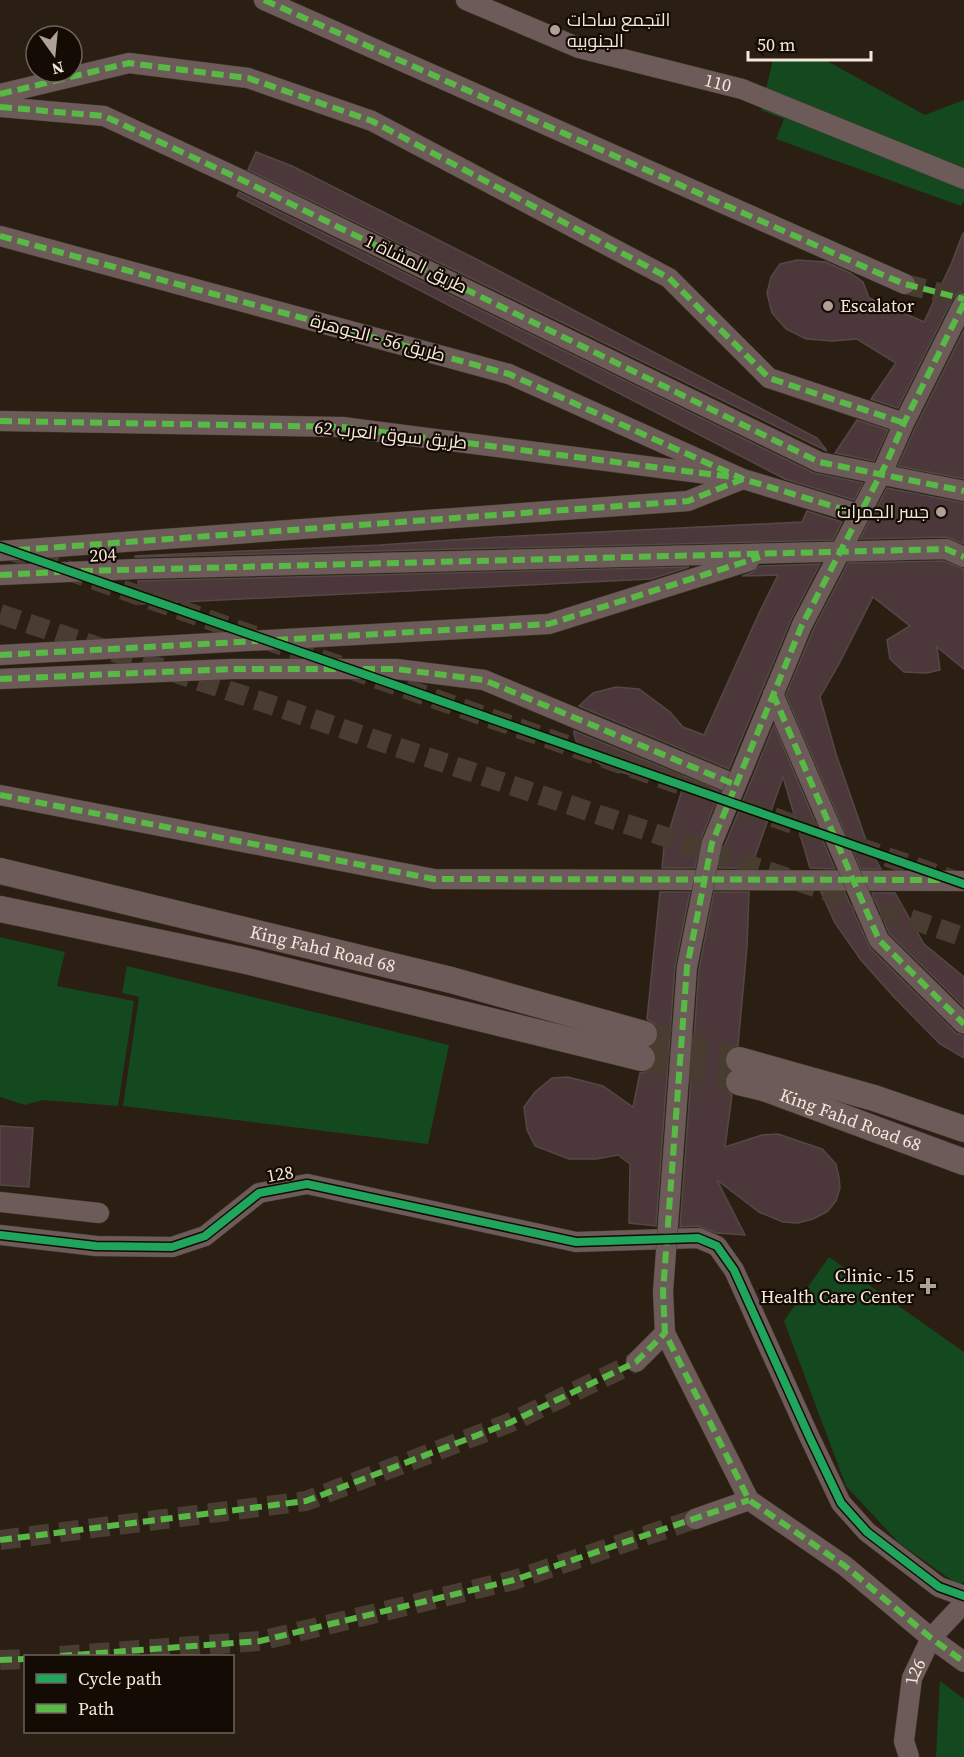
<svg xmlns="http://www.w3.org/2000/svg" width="964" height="1757" font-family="'Source Serif 4',Cairo,serif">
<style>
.green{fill:#14481e}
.building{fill:#4c383a;stroke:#544846;stroke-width:1.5}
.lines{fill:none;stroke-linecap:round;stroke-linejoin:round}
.minor-tunnel{stroke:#493d32;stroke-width:20;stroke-dasharray:20 10;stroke-linecap:butt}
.major-tunnel{stroke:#493d32;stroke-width:26;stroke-dasharray:26 13;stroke-linecap:butt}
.minor-casing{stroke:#463b32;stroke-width:21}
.major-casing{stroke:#463b32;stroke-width:27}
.minor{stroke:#6d5b5a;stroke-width:20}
.major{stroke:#6c5b58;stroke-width:26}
.minor-bridge-casing{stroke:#463b32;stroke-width:21;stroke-linecap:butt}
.minor-bridge{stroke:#6d5b5a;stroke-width:20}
.quiet{stroke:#58b947;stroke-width:6;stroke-dasharray:12 6;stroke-linecap:butt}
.cycleway-casing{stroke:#140b04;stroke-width:11}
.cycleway{stroke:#20a55d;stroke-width:8}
.poi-dot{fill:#afa195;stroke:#140b04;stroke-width:2}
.labels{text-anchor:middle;stroke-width:4.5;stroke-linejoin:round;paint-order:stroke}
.poi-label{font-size:18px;fill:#f6e7db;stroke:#140b04;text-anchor:start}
.street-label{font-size:18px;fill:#f6e7db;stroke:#140b04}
</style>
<rect width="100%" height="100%" fill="#2b1f14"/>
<g class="green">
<polygon points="773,60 827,61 925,115 964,100 964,201 961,206 776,139 784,119 761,110"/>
<polygon points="0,937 65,952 57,986 134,1001 118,1106 43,1100 25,1105 0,1097"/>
<polygon points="127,966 449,1045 428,1144 123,1106 139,997 122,993"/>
<polygon points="829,1257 964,1352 964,1581 960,1586 899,1543 846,1486 784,1321"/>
<polygon points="940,1681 964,1699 964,1757 936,1757"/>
</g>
<g class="building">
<polygon points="256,152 292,166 482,262 722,388 817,438 827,451 248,170"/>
<polygon points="239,192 814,473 863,483 854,500 785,479 237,196"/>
<polygon points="963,233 964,234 964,291 958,293 953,298 898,408 871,399 896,363 857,339 833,341 806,339 786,329 772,313 767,293 771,277 780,264 797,260 826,262 850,273 863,282 869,298 924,322 952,262"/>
<polygon points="964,330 964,479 898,466 915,428"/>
<polygon points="857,420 888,430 874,461 835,453"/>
<polygon points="887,488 964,503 964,544 946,537 860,539"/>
<polygon points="807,511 842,522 833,540 135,557 135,556 380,545 498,537 802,522"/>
<polygon points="944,561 964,569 964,669 937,647 940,670 927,673 904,672 890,659 887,640 910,626 873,597 839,664 820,697 836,754 868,846 881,869 861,869 786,695 813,630 848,563"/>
<polygon points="820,564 791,620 729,769 579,706 593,693 616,687 639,689 670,712 683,727 704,735 760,611 778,575 742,576 753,572 760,566"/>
<polygon points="689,567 651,579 140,604 138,581"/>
<polygon points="774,725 835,869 810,868 783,777 751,868 719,868 724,847"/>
<polygon points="574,731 720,791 701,839 695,868 662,868 664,847 684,784 664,772 631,775 607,768 579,751 574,734"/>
<polygon points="660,892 690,892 675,966 656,1226 629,1223 630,1164 618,1155 596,1159 569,1159 535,1146 527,1130 524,1107 535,1092 552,1078 568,1077 603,1086 633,1107 640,1073 647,1072 652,1069 657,1061 656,1053 651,1047 658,1039 659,1031 655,1024 647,1019"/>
<polygon points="714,892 749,892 747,947 738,1045 729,1049 724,1057 725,1064 729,1071 725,1078 725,1086 728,1092 732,1095 725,1147 762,1135 778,1134 822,1149 836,1164 839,1177 840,1188 836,1201 827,1212 813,1219 798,1223 783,1222 759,1212 717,1180 745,1235 716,1233 698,1226 680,1227 699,969"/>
<polygon points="821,892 845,893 870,948 956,1033 964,1036 964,1058 940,1044 893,996 861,960 835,923"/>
<polygon points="872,893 895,893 924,944 964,977 964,1007 889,933"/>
<polygon points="0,1126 33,1128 29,1187 0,1185"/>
</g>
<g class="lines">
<g class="minor-tunnel">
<polyline points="905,284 964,299"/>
<polyline points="9,550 953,880"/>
<polyline points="0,614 964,937"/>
<polyline points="0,1540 306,1501 509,1423 636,1362"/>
<polyline points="60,1656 260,1641 514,1580 695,1519"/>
<polyline points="0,1660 26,1659"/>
</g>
<g class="major-tunnel">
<polyline points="644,1034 739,1060"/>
<polyline points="642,1058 739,1082"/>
</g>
<defs>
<g id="minor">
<polyline points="264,0 905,284"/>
<path id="s1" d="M466,0L579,48L742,89L964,179"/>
<polyline points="0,94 129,63 248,78 372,121 669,278 769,378 904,423"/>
<polyline points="0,107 104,116 242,180 819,462 964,491"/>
<polyline points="0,236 509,374 743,479"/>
<polyline points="0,421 342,427 723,476"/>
<polyline points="0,551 688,501 743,479 859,514"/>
<polyline points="0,575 136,569 946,549 964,557"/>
<polyline points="802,625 886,464 904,423 964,303"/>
<polyline points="0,655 549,624 749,561"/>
<polyline points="0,679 231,669 396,669 484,680 736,785"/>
<polyline points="0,795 434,879 964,881"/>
<polyline points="0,1202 99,1213"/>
<polyline points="0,1235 96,1246 172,1247 205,1236 259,1193 307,1184 576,1242 698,1238 717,1246 734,1270 809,1436 841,1503 867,1532 939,1587 964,1596"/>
<polyline points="663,1292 665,1333 749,1500 845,1566 931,1638 964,1662"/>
<polyline points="636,1362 665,1333"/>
<polyline points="695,1519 749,1500"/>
<path id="s2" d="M909,1757L904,1741L912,1678L931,1638L964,1603"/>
</g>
<g id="major">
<path id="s3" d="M0,871L451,980L644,1034"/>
<polyline points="0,909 242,960 642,1058"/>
<polyline points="739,1060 874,1098 964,1129"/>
<path id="s4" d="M739,1082L764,1088L964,1162"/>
</g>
</defs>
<use href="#minor" class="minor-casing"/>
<use href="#major" class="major-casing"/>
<use href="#minor" class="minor"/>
<use href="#major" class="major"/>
<defs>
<g id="minor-bridge">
<polyline points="773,694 879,940 964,1024"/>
<polyline points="663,1292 687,967 712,843 802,625"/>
</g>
</defs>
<use href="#minor-bridge" class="minor-bridge-casing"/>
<use href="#minor-bridge" class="minor-bridge"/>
<g class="quiet">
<polyline points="264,0 885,276 905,284 964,299"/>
<polyline points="0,94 129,63 248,78 372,121 669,278 769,378 904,423"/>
<polyline points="0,107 104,116 242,180 819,462 964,491"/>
<polyline points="0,236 509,374 743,479"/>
<polyline points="964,303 904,423 886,464 802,625 712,843 687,967 663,1292 665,1333 749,1500 845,1566 931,1638 964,1662"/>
<polyline points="0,421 342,427 732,477"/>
<polyline points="18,550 688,501 743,479 859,514"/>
<polyline points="81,571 946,549 964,557"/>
<polyline points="0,575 60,572"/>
<polyline points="276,640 549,624 760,557"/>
<polyline points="0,655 258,641"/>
<polyline points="363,669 396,669 484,680 736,785"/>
<polyline points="0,679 231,669 336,669"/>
<polyline points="773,694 879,940 964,1024"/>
<polyline points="0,795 434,879 940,880"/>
<polyline points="0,1540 306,1501 509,1423 636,1362 665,1333"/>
<polyline points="60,1656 260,1641 514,1580 749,1500"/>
<polyline points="0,1660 26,1659"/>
</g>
<defs>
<g id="cycleway">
<polyline points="0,547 964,884"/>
<polyline points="0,1235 96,1246 172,1247 205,1236 259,1193 307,1184 576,1242 698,1238 717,1246 734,1270 809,1436 841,1503 867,1532 939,1587 964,1596"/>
</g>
</defs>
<use href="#cycleway" class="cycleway-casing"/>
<use href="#cycleway" class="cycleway"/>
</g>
<g class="poi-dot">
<circle cx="555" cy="30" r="6"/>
<circle cx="828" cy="306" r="6"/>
<circle cx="941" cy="512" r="6"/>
<path d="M925 1277h6v6h6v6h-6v6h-6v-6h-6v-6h6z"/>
</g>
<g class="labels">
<g class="poi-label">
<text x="567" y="26">التجمع ساحات<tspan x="567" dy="21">الجنوبيه</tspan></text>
<text x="840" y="312">Escalator</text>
<text x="929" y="518" text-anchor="end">جسر الجمرات</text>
<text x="914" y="1282" text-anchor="end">Clinic - 15<tspan x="914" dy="21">Health Care Center</tspan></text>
</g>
<g class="street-label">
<text dy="6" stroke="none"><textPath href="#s1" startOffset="266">110</textPath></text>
<text transform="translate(416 264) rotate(26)" y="6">طريق المشاة 1</text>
<text transform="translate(378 338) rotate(15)" y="6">طريق 56 - الجوهرة</text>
<text transform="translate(391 435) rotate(6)" y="6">طريق سوق العرب 62</text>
<text transform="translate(103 555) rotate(-3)" y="6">204</text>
<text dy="6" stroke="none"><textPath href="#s3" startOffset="332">King Fahd Road 68</textPath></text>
<text dy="6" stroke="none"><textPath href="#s4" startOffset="118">King Fahd Road 68</textPath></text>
<text transform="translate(280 1174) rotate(-10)" y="6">128</text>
<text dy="6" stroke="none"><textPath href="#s2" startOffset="87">126</textPath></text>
</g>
</g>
<rect x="24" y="1655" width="210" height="78" fill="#140b04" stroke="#6e635a" stroke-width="1.5"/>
<rect x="36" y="1674" width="30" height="9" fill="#20a55d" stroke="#6e635a" stroke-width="1.5"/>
<text x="78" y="1685" font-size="18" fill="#f6e7db">Cycle path</text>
<rect x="36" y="1704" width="30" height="9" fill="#58b947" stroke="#6e635a" stroke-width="1.5"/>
<text x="78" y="1715" font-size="18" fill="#f6e7db">Path</text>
<g transform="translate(54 54) rotate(165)"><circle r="28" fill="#140b04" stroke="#6e635a" stroke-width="1.5"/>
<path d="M0-4.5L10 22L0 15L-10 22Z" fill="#afa195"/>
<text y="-9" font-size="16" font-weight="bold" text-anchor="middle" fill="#f6e7db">N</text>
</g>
<path d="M748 51v9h123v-9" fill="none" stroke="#f6e7db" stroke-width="3"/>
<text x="757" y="51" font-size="18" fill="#f6e7db" stroke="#140b04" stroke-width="4.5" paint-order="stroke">50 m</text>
</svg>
